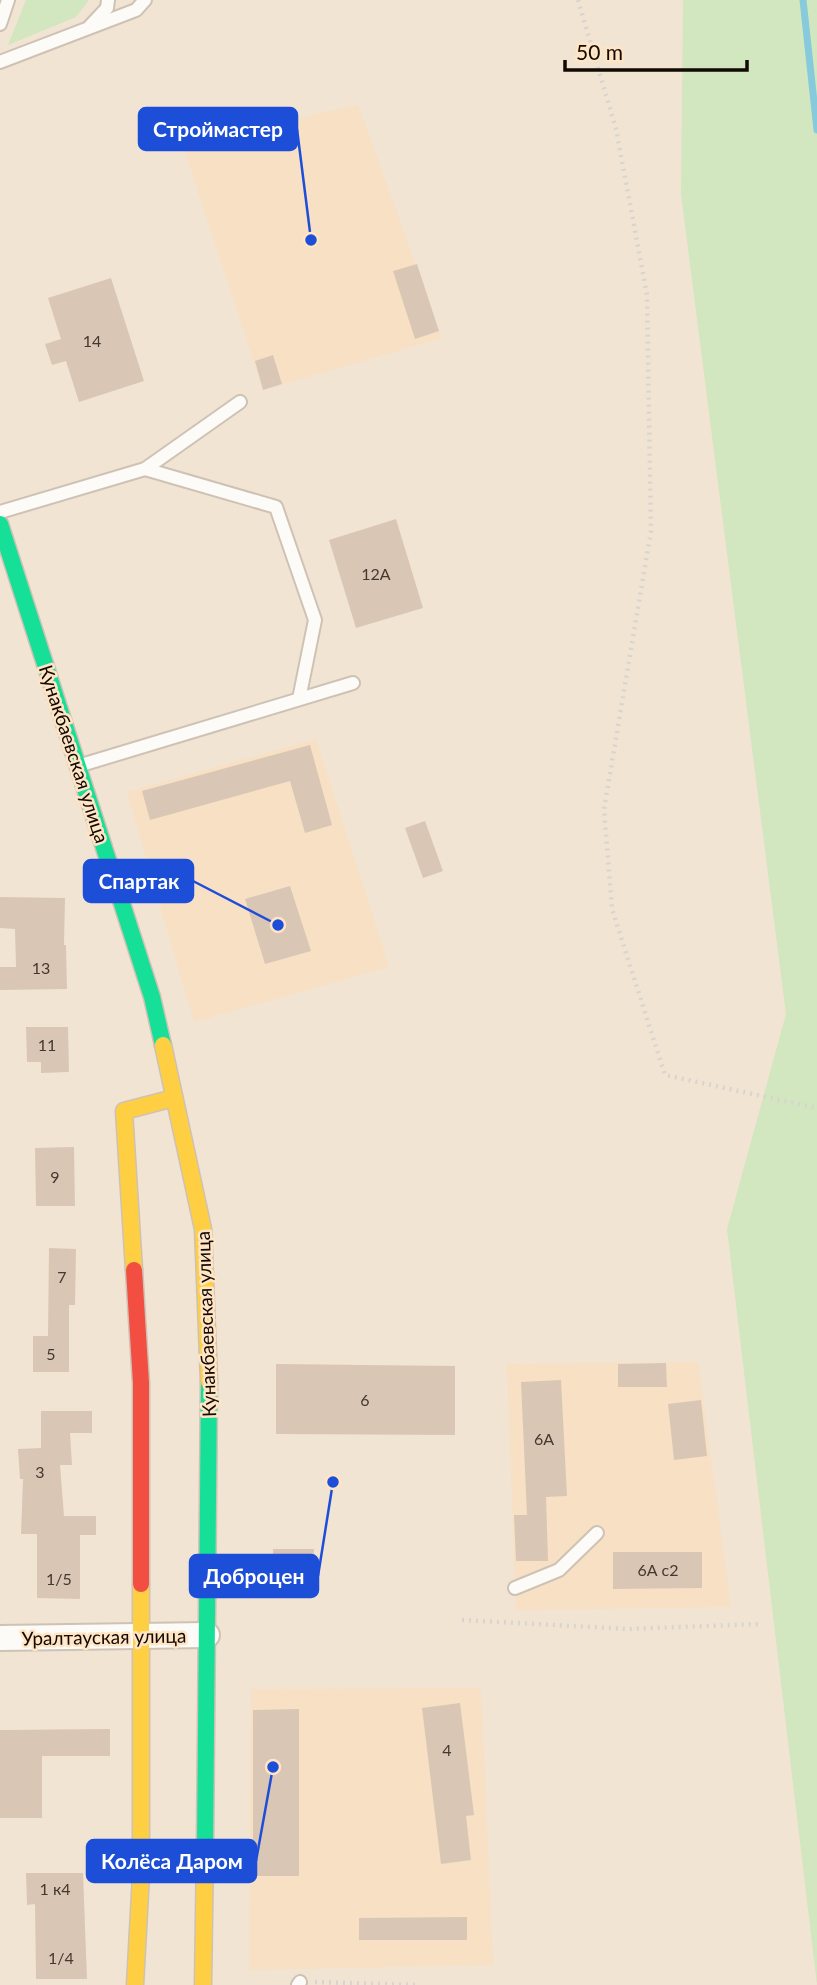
<svg xmlns="http://www.w3.org/2000/svg" width="817" height="1985" font-family="Lato,sans-serif">
<style>
.built{fill:#f7e0c4}
.green{fill:#d2e6bf}
.lines{fill:none;stroke-linecap:round;stroke-linejoin:round}
.stream{stroke:#86cadb;stroke-width:7}
.building{fill:#dac6b5}
.lane-casing{stroke:#cec2b5;stroke-width:16}
.street-casing{stroke:#cec2b5;stroke-width:28}
.fast-casing{stroke:#cec2b5;stroke-width:19}
.slow-casing{stroke:#cec2b5;stroke-width:19}
.jam-casing{stroke:#cec2b5;stroke-width:19}
.path{stroke:#d8d4cf;stroke-width:4.5;stroke-dasharray:2 5;stroke-linecap:butt}
.lane{stroke:#fdfbf8;stroke-width:12}
.street{stroke:#fdfbf8;stroke-width:24}
.fast{stroke:#16e098;stroke-width:16}
.slow{stroke:#ffcf43;stroke-width:16}
.jam{stroke:#f24e42;stroke-width:16}
.labels{text-anchor:middle;stroke-width:5;stroke-linejoin:round;paint-order:stroke}
.number-label{font-size:16px;fill:#44382f}
.street-label{font-size:19px;fill:#120902;stroke:#ffe5c6}
.leader{fill:none;stroke:#1d4ed8;stroke-width:2.5}
.callout-dot{fill:#1d4ed8;stroke:#ffe5c6;stroke-width:2.5}
.callout{fill:#1d4ed8;stroke:#1d4ed8;stroke-width:2.5}
.callout-label{font-size:21px;text-anchor:middle;font-weight:bold;fill:#fff}
</style>
<rect width="100%" height="100%" fill="#f2e4d3"/>
<g class="built">
<polygon points="358,105 442,338 263,390 182,143"/>
<polygon points="316,739 389,967 194,1022 127,792"/>
<polygon points="698,1362 731,1607 516,1610 507,1364"/>
<polygon points="481,1688 493,1965 249,1970 251,1689"/>
</g>
<g class="green">
<polygon points="26,0 89,0 76,17 8,45"/>
<polygon points="683,0 817,0 817,1985 727,1229 786,1014 681,194"/>
</g>
<g class="lines">
<polyline class="stream" points="803,0 817,130"/>
</g>
<g class="building">
<polygon points="417,264 439,331 415,339 393,271"/>
<polygon points="111,278 144,381 79,402 66,361 52,365 45,344 61,339 48,298"/>
<polygon points="273,355 282,384 263,390 255,361"/>
<polygon points="396,519 423,608 356,628 329,540"/>
<polygon points="310,745 332,825 305,833 290,781 150,820 142,791"/>
<polygon points="425,821 443,871 423,878 405,828"/>
<polygon points="290,886 311,951 265,964 245,899"/>
<polygon points="0,897 65,898 64,945 66,945 67,989 0,990 0,967 16,967 15,929 0,928"/>
<polygon points="26,1027 68,1027 69,1072 41,1073 41,1062 27,1062"/>
<polygon points="74,1147 75,1206 36,1206 35,1148"/>
<polygon points="49,1248 76,1249 75,1305 69,1305 69,1372 33,1372 33,1336 48,1336"/>
<polygon points="666,1363 667,1387 618,1387 618,1364"/>
<polygon points="276,1364 455,1366 455,1435 276,1434"/>
<polygon points="561,1380 567,1496 546,1497 548,1561 516,1561 514,1515 527,1515 521,1382"/>
<polygon points="701,1400 707,1456 674,1460 668,1404"/>
<polygon points="41,1411 92,1411 92,1433 70,1433 72,1465 60,1465 64,1516 96,1516 96,1535 80,1535 80,1599 37,1598 37,1534 21,1534 23,1479 20,1479 18,1449 41,1448"/>
<polygon points="273,1549 314,1549 313,1591 273,1591"/>
<polygon points="613,1552 702,1552 702,1588 613,1589"/>
<polygon points="460,1703 474,1815 466,1816 471,1860 441,1864 422,1708"/>
<polygon points="299,1709 299,1876 253,1876 253,1710"/>
<polygon points="110,1729 110,1756 42,1756 42,1818 0,1818 0,1730"/>
<polygon points="26,1873 83,1873 87,1979 36,1979 35,1904 27,1905"/>
<polygon points="467,1917 467,1940 359,1940 359,1918"/>
</g>
<g class="lines">
<defs>
<g id="lane">
<polyline points="0,24 8,0"/>
<polyline points="90,26 107,8 108,0"/>
<polyline points="0,62 136,10 145,0"/>
<polyline points="145,469 276,507 315,620 299,699"/>
<polyline points="0,512 145,469 240,402"/>
<polyline points="78,766 353,683"/>
<polyline points="515,1588 559,1570 597,1533"/>
<polyline points="298,1985 300,1982"/>
</g>
<polyline id="street" points="0,1638 207,1635"/>
<g id="fast">
<polyline points="0,524 152,997 163,1045"/>
<polyline points="205,1848 209,1382"/>
</g>
<g id="slow">
<polyline points="163,1045 203,1229 209,1382"/>
<polyline points="134,1270 124,1111 174,1098"/>
<polyline points="135,1985 141,1875 141,1584"/>
<polyline points="203,1985 205,1848"/>
</g>
<polyline id="jam" points="134,1270 141,1383 141,1584"/>
</defs>
<use href="#lane" class="lane-casing"/>
<use href="#street" class="street-casing"/>
<use href="#fast" class="fast-casing"/>
<use href="#slow" class="slow-casing"/>
<use href="#jam" class="jam-casing"/>
<g class="path">
<polyline points="578,0 616,129 647,295 651,531 604,809 612,909 665,1075 817,1108"/>
<polyline points="462,1620 628,1629 759,1624"/>
<polyline points="315,1982 419,1985"/>
</g>
<use href="#lane" class="lane"/>
<use href="#street" class="street"/>
<use href="#fast" class="fast"/>
<use href="#slow" class="slow"/>
<use href="#jam" class="jam"/>
</g>
<g class="labels">
<g class="number-label">
<text x="92" y="347">14</text>
<text x="376" y="580">12А</text>
<text x="41" y="974">13</text>
<text x="47" y="1051">11</text>
<text x="55" y="1183">9</text>
<text x="62" y="1283">7</text>
<text x="51" y="1360">5</text>
<text x="365" y="1406">6</text>
<text x="544" y="1445">6А</text>
<text x="40" y="1478">3</text>
<text x="658" y="1576">6А с2</text>
<text x="59" y="1585">1/5</text>
<text x="447" y="1756">4</text>
<text x="55" y="1895">1 к4</text>
<text x="61" y="1964">1/4</text>
</g>
<g class="street-label">
<text transform="translate(74 754) rotate(72)" y="7">Кунакбаевская улица</text>
<text transform="translate(206 1324) rotate(-92)" y="7">Кунакбаевская улица</text>
<text transform="translate(104 1637) rotate(-1)" y="7">Уралтауская улица</text>
</g>
</g>
<path class="leader" d="M311 240L297 129M278 925L193 881M333 1482L318 1576M273 1767L256 1861"/>
<g class="callout-dot">
<circle cx="311" cy="240" r="7"/>
<circle cx="278" cy="925" r="7"/>
<circle cx="333" cy="1482" r="7"/>
<circle cx="273" cy="1767" r="7"/>
</g>
<g class="callout">
<rect x="139" y="108" width="158" height="42" rx="7"/>
<rect x="84" y="860" width="109" height="42" rx="7"/>
<rect x="190" y="1555" width="128" height="42" rx="7"/>
<rect x="87" y="1840" width="169" height="42" rx="7"/>
</g>
<g class="callout-label">
<text x="218" y="137">Строймастер</text>
<text x="139" y="889">Спартак</text>
<text x="254" y="1584">Доброцен</text>
<text x="172" y="1869">Колёса Даром</text>
</g>
<path d="M565 60v10h182v-10" fill="none" stroke="#120902" stroke-width="3.5"/>
<text x="576" y="60" font-size="21" fill="#120902" stroke="#ffe5c6" stroke-width="5" paint-order="stroke">50 m</text>
</svg>
